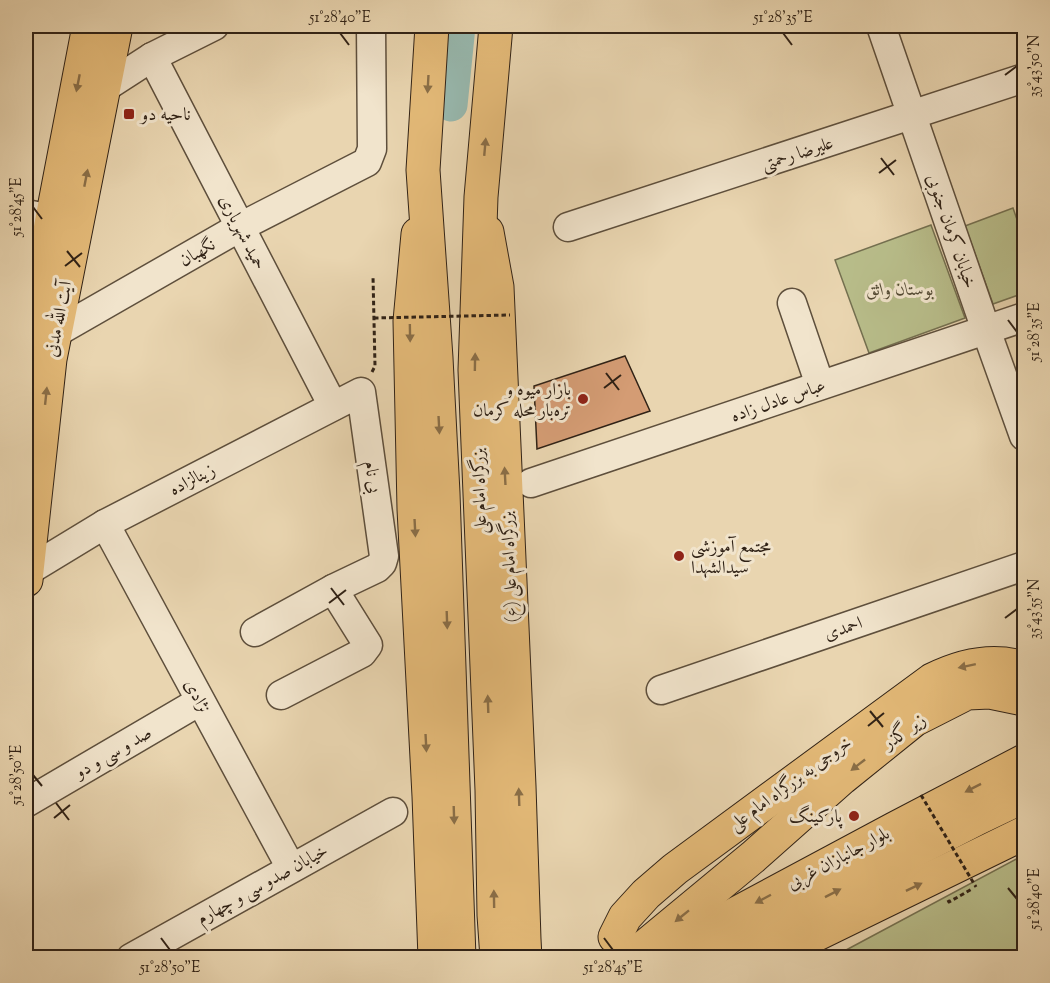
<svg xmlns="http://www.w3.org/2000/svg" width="1050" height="983" font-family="'Sorts Mill Goudy',Amiri,serif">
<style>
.green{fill:#b8bd8a;stroke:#747050;stroke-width:1.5}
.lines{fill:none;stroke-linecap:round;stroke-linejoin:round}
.river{stroke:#97b8ae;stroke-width:33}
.building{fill:#d49c74;stroke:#302216;stroke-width:1.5}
.minor-casing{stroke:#5e4f3c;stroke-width:31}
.major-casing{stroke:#302216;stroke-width:35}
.highway-casing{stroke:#302216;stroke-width:35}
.path{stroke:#302216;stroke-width:3;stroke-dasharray:4.5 3;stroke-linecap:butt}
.minor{stroke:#f1e4cc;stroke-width:28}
.major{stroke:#e4ba78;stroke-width:33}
.highway{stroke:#e4ba78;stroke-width:33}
.path-bridge{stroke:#302216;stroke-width:3;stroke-dasharray:4.5 3;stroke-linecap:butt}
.oneway{fill:#8a6e47}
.ticks{fill:none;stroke:#302216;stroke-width:2}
.poi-dot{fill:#8f2418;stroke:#f1e4cc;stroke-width:2}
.labels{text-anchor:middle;stroke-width:6;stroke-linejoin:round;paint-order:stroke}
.poi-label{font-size:18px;fill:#302216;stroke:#f1e4cc;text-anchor:start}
.street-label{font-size:18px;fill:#302216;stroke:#f1e4cc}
.park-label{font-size:18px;font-style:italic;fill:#524933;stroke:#f1e4cc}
.neatline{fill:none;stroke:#302216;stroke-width:2}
.ticks-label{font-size:15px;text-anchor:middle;fill:#302216}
</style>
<rect width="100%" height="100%" fill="#e9d5b0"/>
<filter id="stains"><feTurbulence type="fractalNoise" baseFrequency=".00333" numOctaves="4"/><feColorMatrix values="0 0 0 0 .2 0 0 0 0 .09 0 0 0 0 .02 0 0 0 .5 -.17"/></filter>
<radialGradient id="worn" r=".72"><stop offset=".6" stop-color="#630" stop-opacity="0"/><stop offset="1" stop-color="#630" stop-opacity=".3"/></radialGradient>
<g class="green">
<polygon points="1013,208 1024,240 1024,293 993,304 965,226"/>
<polygon points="931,225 965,318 869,353 835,260"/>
<polygon points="1022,856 1024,862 1024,957 833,957"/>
</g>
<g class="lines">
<polyline class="river" points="451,105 459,26"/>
</g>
<polygon class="building" points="625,356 650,411 537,449 534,386"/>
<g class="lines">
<defs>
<g id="minor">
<polyline points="881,26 986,330 1024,436"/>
<polyline points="152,57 333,406"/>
<polyline points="104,88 152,57 214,26"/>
<polyline points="26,214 52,219"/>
<polyline points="568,227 1024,78"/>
<polyline points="792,303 820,385"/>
<polyline points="55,333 240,227 367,162 372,149 371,26"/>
<polyline points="531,483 1024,317"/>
<polyline points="105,524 291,868"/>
<polyline points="26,572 105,524 361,392 384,556 382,563 377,568 333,589 255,632"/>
<polyline points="661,690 1024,566"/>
<polyline points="281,695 362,653 368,645 333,589"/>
<polyline points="26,803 200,701"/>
<polyline points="131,958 393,812"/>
</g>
<g id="major">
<polyline points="487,232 497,287 519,786 524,939 525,958"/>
<polyline points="418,234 410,321 414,509 429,796 435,958"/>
<polyline points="26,369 52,219 89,26"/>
<polyline points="26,580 50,359 116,26"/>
<path d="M615,937L625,917L646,894L675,869L932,680C962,665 992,658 1024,668"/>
<polyline points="655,957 894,829 1024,761"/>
<polyline points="631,958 753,857 842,778 914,720 967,693 990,692 1019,698"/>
<polyline points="706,958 978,818 1024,796"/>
<polyline points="768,958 1024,833"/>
</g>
<g id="highway">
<polyline points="432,26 423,170 436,358 443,493 459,958"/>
<polyline points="496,26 481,197 475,370 492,790 494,915 497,958"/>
</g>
</defs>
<use href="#minor" class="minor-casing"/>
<use href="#major" class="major-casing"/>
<use href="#highway" class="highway-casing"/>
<g class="path">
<polyline points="372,372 375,366 373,276"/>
<polyline points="948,900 949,902 972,889"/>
</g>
<use href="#minor" class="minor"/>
<use href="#major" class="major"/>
<use href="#highway" class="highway"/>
<g class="path-bridge">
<polyline points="374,318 510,315"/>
<polyline points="921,795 976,887"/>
</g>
</g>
<defs><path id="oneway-solid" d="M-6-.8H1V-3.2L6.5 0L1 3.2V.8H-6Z" transform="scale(1.5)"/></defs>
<g class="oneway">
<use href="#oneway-solid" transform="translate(78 83) rotate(101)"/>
<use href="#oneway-solid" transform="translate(428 84) rotate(93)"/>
<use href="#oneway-solid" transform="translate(485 147) rotate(-85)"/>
<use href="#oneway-solid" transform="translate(86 178) rotate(-79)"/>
<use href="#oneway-solid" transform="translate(410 333) rotate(89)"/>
<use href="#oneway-solid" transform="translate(475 362) rotate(-89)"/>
<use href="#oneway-solid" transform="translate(46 396) rotate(-84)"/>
<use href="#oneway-solid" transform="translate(439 425) rotate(87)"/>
<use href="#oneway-solid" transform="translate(505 476) rotate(-93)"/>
<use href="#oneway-solid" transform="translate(415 528) rotate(87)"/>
<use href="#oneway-solid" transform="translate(447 620) rotate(88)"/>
<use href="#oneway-solid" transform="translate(967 666) rotate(168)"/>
<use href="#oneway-solid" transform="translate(488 704) rotate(-92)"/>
<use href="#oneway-solid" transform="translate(426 743) rotate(87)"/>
<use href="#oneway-solid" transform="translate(858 765) rotate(142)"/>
<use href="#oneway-solid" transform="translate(973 788) rotate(153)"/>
<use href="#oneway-solid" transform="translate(519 797) rotate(-92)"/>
<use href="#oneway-solid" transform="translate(454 815) rotate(88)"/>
<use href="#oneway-solid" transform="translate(914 887) rotate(-26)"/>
<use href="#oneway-solid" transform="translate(833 893) rotate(-27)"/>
<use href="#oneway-solid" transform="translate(494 899) rotate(-91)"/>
<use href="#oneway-solid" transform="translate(763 899) rotate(152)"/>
<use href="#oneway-solid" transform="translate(682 916) rotate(141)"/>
</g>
<path class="ticks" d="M340,33L349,45M783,33L792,45M1005,75L1017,66M881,158L894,175M879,173L896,160M33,207L42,219M67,251L80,267M65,266L82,253M1008,320L1017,332M606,373L619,390M604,388L621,375M331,588L344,605M329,603L346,590M1005,618L1017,609M870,711L883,727M868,726L884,713M33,775L42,786M56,803L69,820M54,818L70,805M1008,888L1017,899M161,938L170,950M604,938L613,950"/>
<g class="poi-dot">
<rect x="123" y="108" width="12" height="12" rx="3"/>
<circle cx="583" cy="399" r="6"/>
<circle cx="679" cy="556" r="6"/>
<circle cx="854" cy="816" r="6"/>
</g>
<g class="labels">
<g class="poi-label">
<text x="141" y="120">ناحیه دو</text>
<text x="571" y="395" text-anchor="end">بازار میوه و<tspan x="571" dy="21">تره‌بار محله کرمان</tspan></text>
<text x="691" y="552">مجتمع آموزشی<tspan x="691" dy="21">سیدالشهدا</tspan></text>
<text x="842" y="822" text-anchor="end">پارکینگ</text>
</g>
<g class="street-label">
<text transform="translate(797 153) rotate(-18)" y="6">علیرضا رحمتی</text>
<text transform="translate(952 231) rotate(71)" y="6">خیابان کرمان جنوبی</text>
<text transform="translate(243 232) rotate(63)" y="6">حمید شهریاری</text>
<text transform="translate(197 252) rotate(-30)" y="6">نگهبان</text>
<text transform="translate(58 319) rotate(-79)" y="6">آیت الله مدنی</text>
<text transform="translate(778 400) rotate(-19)" y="6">عباس عادل زاده</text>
<text transform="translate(373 477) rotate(82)" y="6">بی نام</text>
<text transform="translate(192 479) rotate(-27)" y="6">زینالزاده</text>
<text transform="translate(479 491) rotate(-92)" y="6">بزرگراه امام علی</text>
<text transform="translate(509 567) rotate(-93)" y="6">بزرگراه امام علی (ع)</text>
<text transform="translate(843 628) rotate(-19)" y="6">احمدی</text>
<text transform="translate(198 696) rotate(62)" y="6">نژادی</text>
<text transform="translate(904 731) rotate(-35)" y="6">زیر گذر</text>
<text transform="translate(113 752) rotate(-30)" y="6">صد و سی و دو</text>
<text transform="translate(790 783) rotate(-36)" y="6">خروجی به بزرگراه امام علی</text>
<text transform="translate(838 858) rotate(-28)" y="6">بلوار جانبازان غربی</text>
<text transform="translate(262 884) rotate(-29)" y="6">خیابان صدو سی و چهارم</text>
</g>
<g class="park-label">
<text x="900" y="295">بوستان واثق</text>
</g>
</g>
<rect width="1050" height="983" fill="none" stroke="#e9d5b0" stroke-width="66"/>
<rect x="33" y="33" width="984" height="917" class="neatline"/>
<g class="ticks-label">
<text x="340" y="22">51°28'40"E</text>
<text x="783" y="22">51°28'35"E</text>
<text transform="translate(1034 66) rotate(-90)" y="5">35°43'50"N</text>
<text transform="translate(16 207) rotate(-90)" y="5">51°28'45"E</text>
<text transform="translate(1034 332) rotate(-90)" y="5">51°28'35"E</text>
<text transform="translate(1034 609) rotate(-90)" y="5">35°43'55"N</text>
<text transform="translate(16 775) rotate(-90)" y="5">51°28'50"E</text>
<text transform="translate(1034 899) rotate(-90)" y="5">51°28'40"E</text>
<text x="170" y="972">51°28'50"E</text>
<text x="613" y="972">51°28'45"E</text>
</g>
<rect width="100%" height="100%" filter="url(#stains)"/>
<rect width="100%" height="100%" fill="url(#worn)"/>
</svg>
